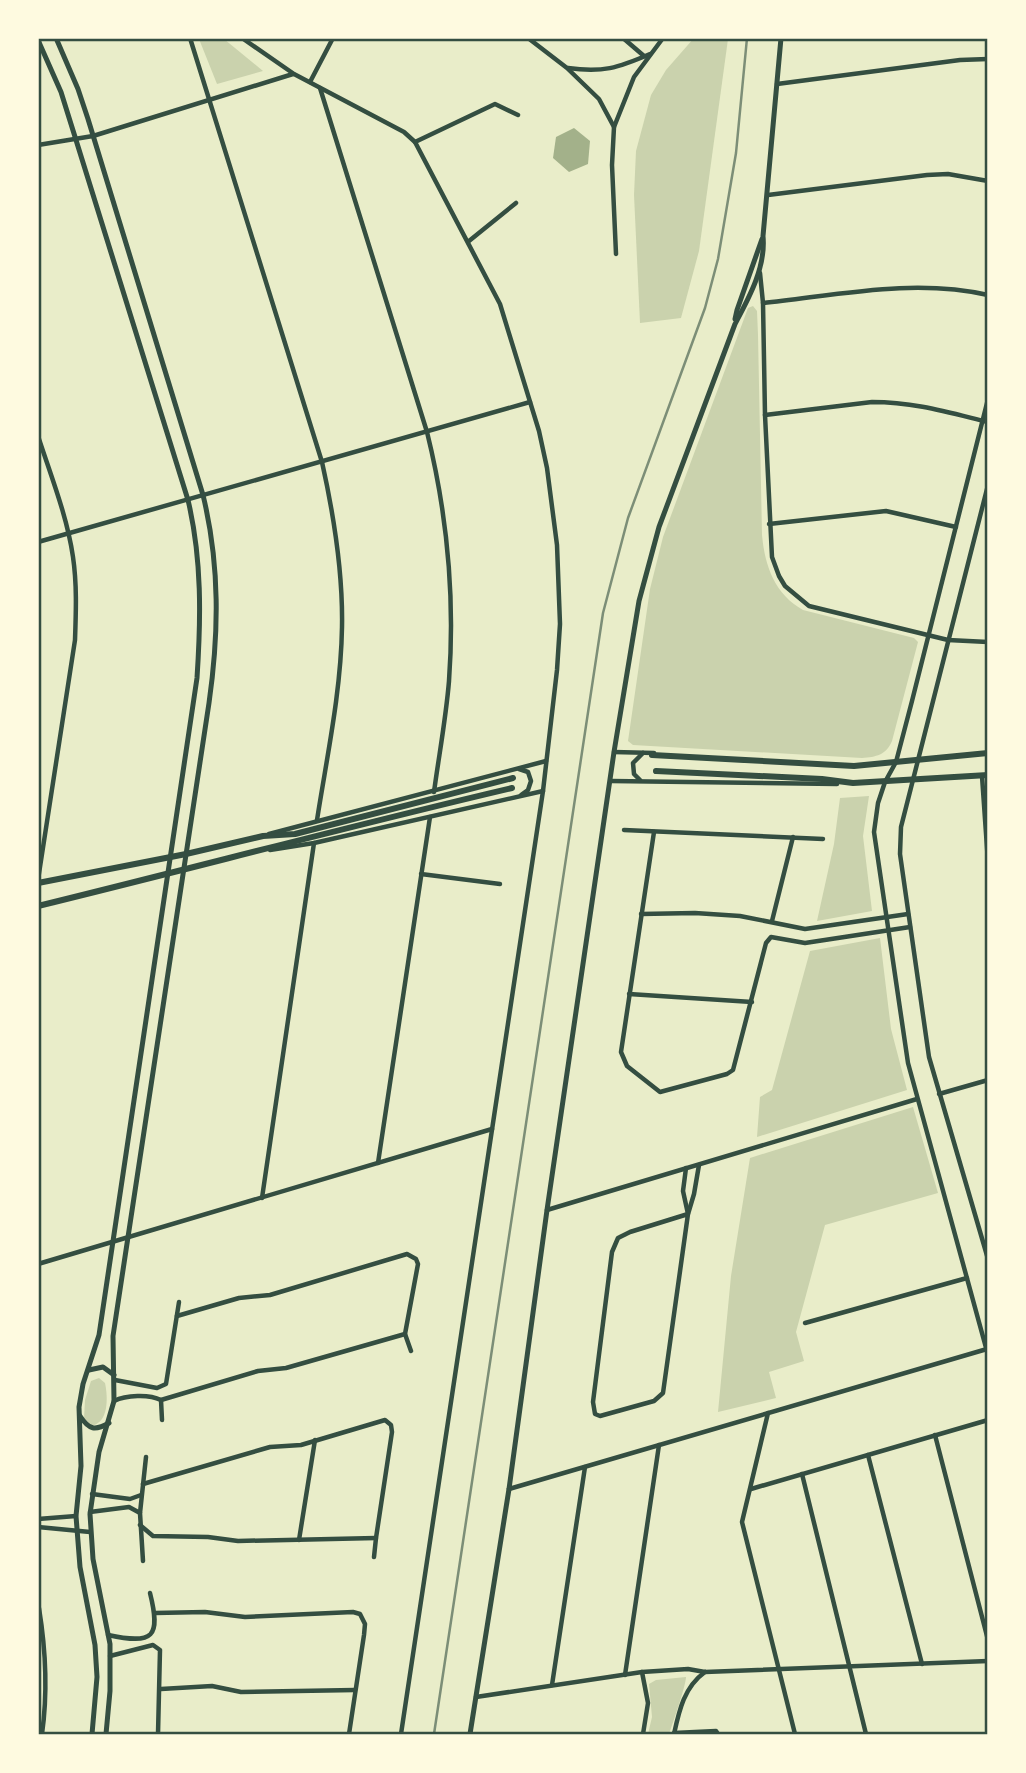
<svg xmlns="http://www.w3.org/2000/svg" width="1026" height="1773" font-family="Signika,sans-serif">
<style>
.green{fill:#cad2ad}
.water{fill:#a3b18a}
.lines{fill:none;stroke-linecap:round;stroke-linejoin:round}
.minor{stroke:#344e41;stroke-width:4.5}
.tertiary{stroke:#344e41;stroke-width:5}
.secondary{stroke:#344e41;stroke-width:6}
.rail{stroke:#7c8e77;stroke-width:2.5}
.neatline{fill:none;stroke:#344e41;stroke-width:2.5}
</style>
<rect width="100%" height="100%" fill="#e9edc9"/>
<g class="green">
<polygon points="694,38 728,39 699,251 681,318 640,323 634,195 636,151 651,95 666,70"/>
<polygon points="199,39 224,39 263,71 217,84"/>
<path d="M753,306L757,311L758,335L762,535C765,567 775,594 803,610L914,638L918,642L892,741C886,755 876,757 862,758L633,745L628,741L650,589L663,537L748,308Z"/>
<polygon points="869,796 863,836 872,911 817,921 834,844 840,798"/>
<polygon points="880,938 891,1029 907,1090 757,1137 760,1097 772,1090 810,951"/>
<polygon points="913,1107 938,1193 825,1225 796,1332 804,1361 769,1372 776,1398 718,1412 731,1276 750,1158"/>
<path d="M99,1378L105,1383C108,1397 109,1423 91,1426L84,1419L85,1400L91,1381Z"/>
<path d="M686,1677C686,1685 673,1723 669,1734H648L652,1717L649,1684L656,1680Z"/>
</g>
<polygon class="water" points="574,128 590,141 588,164 569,172 553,158 556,137"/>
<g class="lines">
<g class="minor">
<path d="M190,38L322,462C334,516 343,572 342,627C341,692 327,756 317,820"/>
<polyline points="242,38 294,74 404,132 415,142 500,304 539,431 547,468 557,545 560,624 557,670 543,791 401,1734"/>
<polyline points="528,38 567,68 599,99 614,127 612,165 616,254"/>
<polyline points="623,38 644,56"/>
<path d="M568,68C602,73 618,68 650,54"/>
<polyline points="310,82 333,38"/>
<polyline points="777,84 960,60 988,59"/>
<path d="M320,88L427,432C447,513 455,598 449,681C446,718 439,755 434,792"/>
<polyline points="614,127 634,77 663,38"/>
<polyline points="415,142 495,104 518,115"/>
<polyline points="38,145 93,136 293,74"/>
<polyline points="768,195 927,175 948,174 988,181"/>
<polyline points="469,241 516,203"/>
<polyline points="760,273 763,303 765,415 772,557 779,576 785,586 809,606 948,640 988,642"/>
<path d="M763,303C838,295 914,278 988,295"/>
<polyline points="988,399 912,701 896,762 885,782 878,803 874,832 908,1063 988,1355"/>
<path d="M765,415L872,402C914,402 947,412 988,422"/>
<path d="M38,436C51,476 67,516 73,557C77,584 76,612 75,640L38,880"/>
<polyline points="988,485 901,827 900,854 929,1057 988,1259"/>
<polyline points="769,524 886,511 956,527"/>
<polyline points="38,542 530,402"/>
<polyline points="614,752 654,753"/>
<polyline points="519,769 528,772 531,781 528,790 521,795"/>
<polyline points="982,776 988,862"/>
<polyline points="640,780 634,774 633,763 643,753"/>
<polyline points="611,781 837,784"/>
<polyline points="624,830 823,839"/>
<polyline points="654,832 621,1052 627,1066 660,1092 727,1074 733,1070 766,943 771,937 805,943 910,927"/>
<polyline points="269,834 546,761"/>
<polyline points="270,850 314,843 543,791"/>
<polyline points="421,874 500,884"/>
<polyline points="641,914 695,913 740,916 805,929 908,914"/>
<polyline points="772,921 793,837"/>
<polyline points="629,994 752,1002"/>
<polyline points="939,1094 988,1080"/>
<polyline points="378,1163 430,817"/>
<polyline points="686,1168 683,1191 688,1214"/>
<polyline points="262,1198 314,843"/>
<polyline points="547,1210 917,1099"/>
<polyline points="688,1214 630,1232 618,1238 612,1252 593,1402 595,1414 600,1416 654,1401 663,1393 688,1214 694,1194 699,1165"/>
<polyline points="38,1264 492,1129"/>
<polyline points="177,1316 239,1298 270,1295 407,1254 416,1259 418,1264 405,1334 411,1351"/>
<polyline points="805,1323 967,1278"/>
<polyline points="115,1380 157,1388 166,1384 179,1302"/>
<polyline points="161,1400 162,1420"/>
<path d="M114,1401C126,1395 149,1394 161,1400L258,1371L286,1368L405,1334"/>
<polyline points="768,1413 742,1522 795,1734"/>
<polyline points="935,1435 988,1640"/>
<polyline points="868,1455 922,1664"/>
<polyline points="802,1474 866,1734"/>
<polyline points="143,1484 270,1447 301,1445 385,1420 391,1425 392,1432 376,1538 374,1557"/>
<polyline points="509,1489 987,1349"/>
<polyline points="751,1489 988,1420"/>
<polyline points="92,1494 130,1499 141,1495"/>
<polyline points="90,1512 129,1507 140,1513"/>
<polyline points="38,1519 76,1516"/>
<polyline points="140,1525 153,1536 208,1537 238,1541 376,1538"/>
<polyline points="38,1527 90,1532"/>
<polyline points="299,1540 315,1440"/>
<polyline points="143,1561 140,1513 146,1457"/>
<path d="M39,1608C46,1651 48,1691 42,1734"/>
<polyline points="155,1613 205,1612 245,1617 353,1612 360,1614 365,1624 364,1635 349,1734"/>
<path d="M108,1635C154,1645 161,1637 150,1593"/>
<polyline points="110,1656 153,1645 160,1650 158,1734"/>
<polyline points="642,1672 648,1703 643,1734"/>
<polyline points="625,1675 659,1445"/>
<polyline points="552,1685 585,1467"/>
<polyline points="161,1689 212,1686 241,1692 355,1690"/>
<polyline points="476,1697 642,1672 688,1669 705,1672 988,1661"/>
<polyline points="674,1733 716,1731 718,1734"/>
<path d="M674,1734C679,1711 684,1687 705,1672"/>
</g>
<g class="tertiary">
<path d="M56,38L78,89L88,119L203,495C220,565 219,633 209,703L113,1336L114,1401L99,1452L90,1514L93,1559L110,1644V1691L106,1734"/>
<path d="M38,40L61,92L76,140L188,500C202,559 201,618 197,678L99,1335L83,1384L79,1407L81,1466L76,1516L80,1567L95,1645L97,1677L92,1734"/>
<polyline points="735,319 737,310 762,239"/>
<polyline points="89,1370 103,1367 114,1375"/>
<path d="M80,1416C89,1430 95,1431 109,1423"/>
<path d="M470,1734L509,1489L547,1210L614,752L639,601L659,527L735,324C749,298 766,267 763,236L781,38"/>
</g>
<g class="secondary">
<polyline points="652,755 854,766 988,753"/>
<polyline points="656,771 822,779 853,783 988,775"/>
<polyline points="38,883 186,854 263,836 295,834 513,778"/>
<path d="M38,906C197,867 354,825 512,788"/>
</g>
<polyline class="rail" points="434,1734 603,613 628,518 705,308 718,259 736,153 747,38"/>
</g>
<rect width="1026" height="1773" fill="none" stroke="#fefae0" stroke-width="80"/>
<rect x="40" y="40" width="946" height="1693" class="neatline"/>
</svg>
